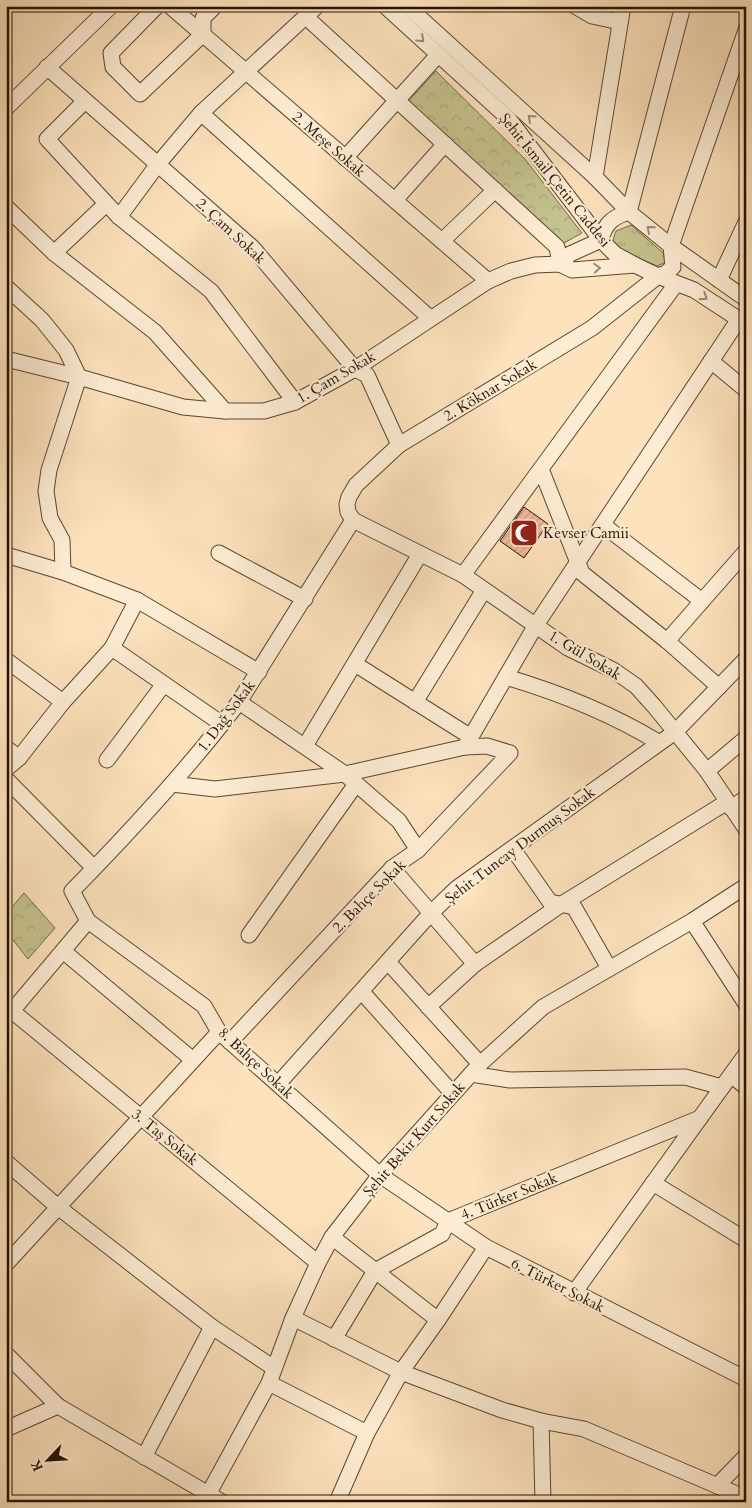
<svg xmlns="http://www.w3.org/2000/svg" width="752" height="1508" font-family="Cardo,serif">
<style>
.grass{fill:url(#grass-tufts);stroke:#756a47}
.park{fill:url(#park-crowns);stroke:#756a47}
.building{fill:url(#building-hatch);stroke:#261201}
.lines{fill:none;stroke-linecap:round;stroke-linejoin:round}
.minor-casing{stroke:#5c4630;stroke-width:17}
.minor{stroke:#fdecd4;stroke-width:15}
.oneway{stroke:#9c8a75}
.labels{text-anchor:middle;stroke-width:4.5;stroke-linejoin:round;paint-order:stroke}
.street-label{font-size:15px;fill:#261201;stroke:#fdecd4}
.poi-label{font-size:15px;fill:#261201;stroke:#fdecd4;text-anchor:start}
</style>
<defs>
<pattern id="grass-tufts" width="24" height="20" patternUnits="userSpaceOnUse" patternTransform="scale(1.25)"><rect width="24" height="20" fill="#c4c28d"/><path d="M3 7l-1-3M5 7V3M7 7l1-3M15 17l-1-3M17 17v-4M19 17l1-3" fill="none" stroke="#a8a678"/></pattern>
<pattern id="park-crowns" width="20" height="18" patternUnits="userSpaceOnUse" patternTransform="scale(1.25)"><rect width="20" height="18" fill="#c4c28d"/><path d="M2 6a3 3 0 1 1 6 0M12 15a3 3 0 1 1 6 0" fill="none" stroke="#a8a678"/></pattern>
<pattern id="building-hatch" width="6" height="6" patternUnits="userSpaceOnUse" patternTransform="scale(1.25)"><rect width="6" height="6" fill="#f0b698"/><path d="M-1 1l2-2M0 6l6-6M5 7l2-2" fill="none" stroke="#ce9b81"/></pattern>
</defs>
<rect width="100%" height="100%" fill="#fce2bd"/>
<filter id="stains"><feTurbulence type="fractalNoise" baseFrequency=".004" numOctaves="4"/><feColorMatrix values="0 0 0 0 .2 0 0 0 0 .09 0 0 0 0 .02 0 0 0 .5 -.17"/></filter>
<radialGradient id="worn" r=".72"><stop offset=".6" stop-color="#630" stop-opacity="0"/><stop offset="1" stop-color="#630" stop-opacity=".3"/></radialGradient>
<path class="grass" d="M631,225L667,256L664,263L657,266L617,249C612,243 613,238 616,231Z"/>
<g class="park">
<polygon points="436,71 525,159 582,233 564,243 405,105"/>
<polygon points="24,893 55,928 28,959 6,931 6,914"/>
</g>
<polygon class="building" points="524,507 548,524 524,558 500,541"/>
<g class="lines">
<defs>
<g id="minor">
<polyline points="157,6 111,53 113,67 140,94 203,34 203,18 215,6"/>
<polyline points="170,6 488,281"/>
<polyline points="385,6 508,118 601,240 615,254 635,265 658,276 694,290 746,324"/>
<polyline points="407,6 595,177 629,212 671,246 746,299"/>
<polyline points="575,6 592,16 620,22"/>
<polyline points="306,17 557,247 560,264"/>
<polyline points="47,67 253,248 355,369 367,375 399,445"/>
<polyline points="85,101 47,139 119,217 211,291 295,402"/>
<polyline points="6,108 111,6"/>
<polyline points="201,113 430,318"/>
<polyline points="345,158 438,55"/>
<polyline points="595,177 623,6"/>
<polyline points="395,200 445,144"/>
<polyline points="6,207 54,253 155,332 225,411"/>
<polyline points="119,217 158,164 201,113 317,6"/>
<polyline points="442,241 495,190"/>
<polyline points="54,253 106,204"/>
<path d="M560,264L570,254L601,240C605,223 613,217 629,212L683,6"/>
<polyline points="719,280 746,222"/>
<polyline points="6,287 42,320 66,350 79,377 49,470 46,491 50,518 62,540 63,572"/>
<polyline points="6,359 79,377 183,407 225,411 264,411 295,402 355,369 488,281 511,271 535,265 560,264 572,270 635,265"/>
<polyline points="711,361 746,390"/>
<polyline points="541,469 582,573 667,641 719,687"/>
<path d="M353,520L239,702C188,769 131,831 72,891L88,921L204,1006L219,1032L380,1175L486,1247L746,1379"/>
<polyline points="353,520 348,512 347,504 349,497 356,485 399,445 592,328 658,276 666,273 673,267 671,246 746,30"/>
<polyline points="353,520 463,575 568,648 613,670 636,686 654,706 707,771 746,829"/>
<polyline points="603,525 702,601"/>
<polyline points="219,553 305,599"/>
<polyline points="6,555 63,572 137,600 259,672"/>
<polyline points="463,575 676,284"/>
<polyline points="667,641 746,551"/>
<polyline points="112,648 222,724"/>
<polyline points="6,660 63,702"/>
<polyline points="355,664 471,737"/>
<path d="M506,677C560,693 610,713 658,742"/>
<polyline points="239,702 345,774 399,821 418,850"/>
<polyline points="415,702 484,590"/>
<polyline points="305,746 420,554"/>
<polyline points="465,747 536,625 739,319"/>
<polyline points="6,748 19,758"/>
<polyline points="107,760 164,684"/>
<polyline points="6,769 19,758 63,702 112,648 137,600"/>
<polyline points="707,771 746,738"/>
<polyline points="6,779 94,868"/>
<polyline points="172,784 215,789 345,774 465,747 487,746 510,753 418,850 392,868 230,1042"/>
<polyline points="731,808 746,798"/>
<polyline points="513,849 550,902 574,907 609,968"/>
<polyline points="392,868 475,964"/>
<polyline points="692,921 746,1004"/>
<polyline points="249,935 356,784"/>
<polyline points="63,951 193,1060"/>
<polyline points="388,962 480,1064"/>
<polyline points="362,992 453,1094"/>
<polyline points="428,1007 475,964 562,904 727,802"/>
<polyline points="12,1011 318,1263"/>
<polyline points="6,1018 88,921"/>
<polyline points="471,1074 510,1080 685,1077 722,1087"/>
<polyline points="731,1075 746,1087"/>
<polyline points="278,1084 431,913 457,888 675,732 746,659"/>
<polyline points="6,1162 58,1207 212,1327 274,1368"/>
<polyline points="653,1183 746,1240"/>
<polyline points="332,1237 438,1320"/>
<polyline points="6,1264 219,1032"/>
<polyline points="574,1293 746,1054"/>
<polyline points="293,1318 401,1372 502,1410 541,1421 584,1429 746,1498"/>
<polyline points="334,1339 375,1271 442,1234 448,1221 700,1118"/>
<polyline points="6,1354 58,1406 222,1502"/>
<polyline points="269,1383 367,1433"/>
<polyline points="541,1421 543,1502"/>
<polyline points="6,1429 58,1406"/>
<polyline points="144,1457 212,1327"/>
<polyline points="717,1486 746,1456"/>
<polyline points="204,1502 269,1383 293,1318 318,1263 332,1237 380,1175 480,1064 543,1007 692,921 746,886"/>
<polyline points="337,1502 367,1433 401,1372 438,1320 486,1247"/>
</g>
</defs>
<use href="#minor" class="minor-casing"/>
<use href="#minor" class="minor"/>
</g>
<defs><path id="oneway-chevron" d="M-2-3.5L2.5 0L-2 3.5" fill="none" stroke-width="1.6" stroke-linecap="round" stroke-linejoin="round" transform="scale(1.25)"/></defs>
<g class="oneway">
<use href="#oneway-chevron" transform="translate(421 39) rotate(43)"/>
<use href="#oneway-chevron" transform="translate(531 118) rotate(-138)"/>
<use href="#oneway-chevron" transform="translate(650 229) rotate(-140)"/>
<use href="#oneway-chevron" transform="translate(597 268) rotate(-5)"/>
<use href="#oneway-chevron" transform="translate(704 297) rotate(33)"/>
</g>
<defs>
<symbol id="mosque-square" viewBox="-11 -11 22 22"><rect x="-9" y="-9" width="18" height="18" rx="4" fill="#8f2418" stroke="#fdecd4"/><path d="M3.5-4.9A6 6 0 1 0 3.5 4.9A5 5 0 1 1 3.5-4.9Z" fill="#fff"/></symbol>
</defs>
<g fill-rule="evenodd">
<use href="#mosque-square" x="508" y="517" width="32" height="32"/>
</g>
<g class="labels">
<g class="street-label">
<text transform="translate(329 144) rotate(41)" y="5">2. Meşe Sokak</text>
<text transform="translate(555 180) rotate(51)" y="5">Şehit İsmail Çetin Caddesi</text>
<text transform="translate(231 231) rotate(43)" y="5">2. Çam Sokak</text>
<text transform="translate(336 377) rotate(-30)" y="5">1. Çam Sokak</text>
<text transform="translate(490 390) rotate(-31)" y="5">2. Köknar Sokak</text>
<text transform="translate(585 655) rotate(31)" y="5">1. Gül Sokak</text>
<text transform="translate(226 716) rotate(-53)" y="5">1. Dağ Sokak</text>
<text transform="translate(520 845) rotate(-37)" y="5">Şehit Tuncay Durmuş Sokak</text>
<text transform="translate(369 896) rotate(-45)" y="5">2. Bahçe Sokak</text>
<text transform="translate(256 1063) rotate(43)" y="5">8. Bahçe Sokak</text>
<text transform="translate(165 1137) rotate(39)" y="5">3. Taş Sokak</text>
<text transform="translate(414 1139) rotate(-49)" y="5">Şehit Bekir Kurt Sokak</text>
<text transform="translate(509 1196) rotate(-22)" y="5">4. Türker Sokak</text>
<text transform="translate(558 1285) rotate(27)" y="5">6. Türker Sokak</text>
</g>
<g class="poi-label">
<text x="543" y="538">Kevser Camii</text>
</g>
</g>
<rect width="752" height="1508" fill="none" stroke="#fce2bd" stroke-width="25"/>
<rect x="8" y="8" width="737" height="1493" fill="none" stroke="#261201" stroke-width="2.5"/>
<rect x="12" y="12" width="727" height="1483" fill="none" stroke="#261201"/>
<g transform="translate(48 1460) rotate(245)" stroke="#fdecd4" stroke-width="4" paint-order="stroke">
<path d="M0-4L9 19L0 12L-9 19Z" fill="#261201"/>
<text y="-8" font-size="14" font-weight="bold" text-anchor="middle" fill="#261201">K</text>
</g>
<rect width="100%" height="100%" filter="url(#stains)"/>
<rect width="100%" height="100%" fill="url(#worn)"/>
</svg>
